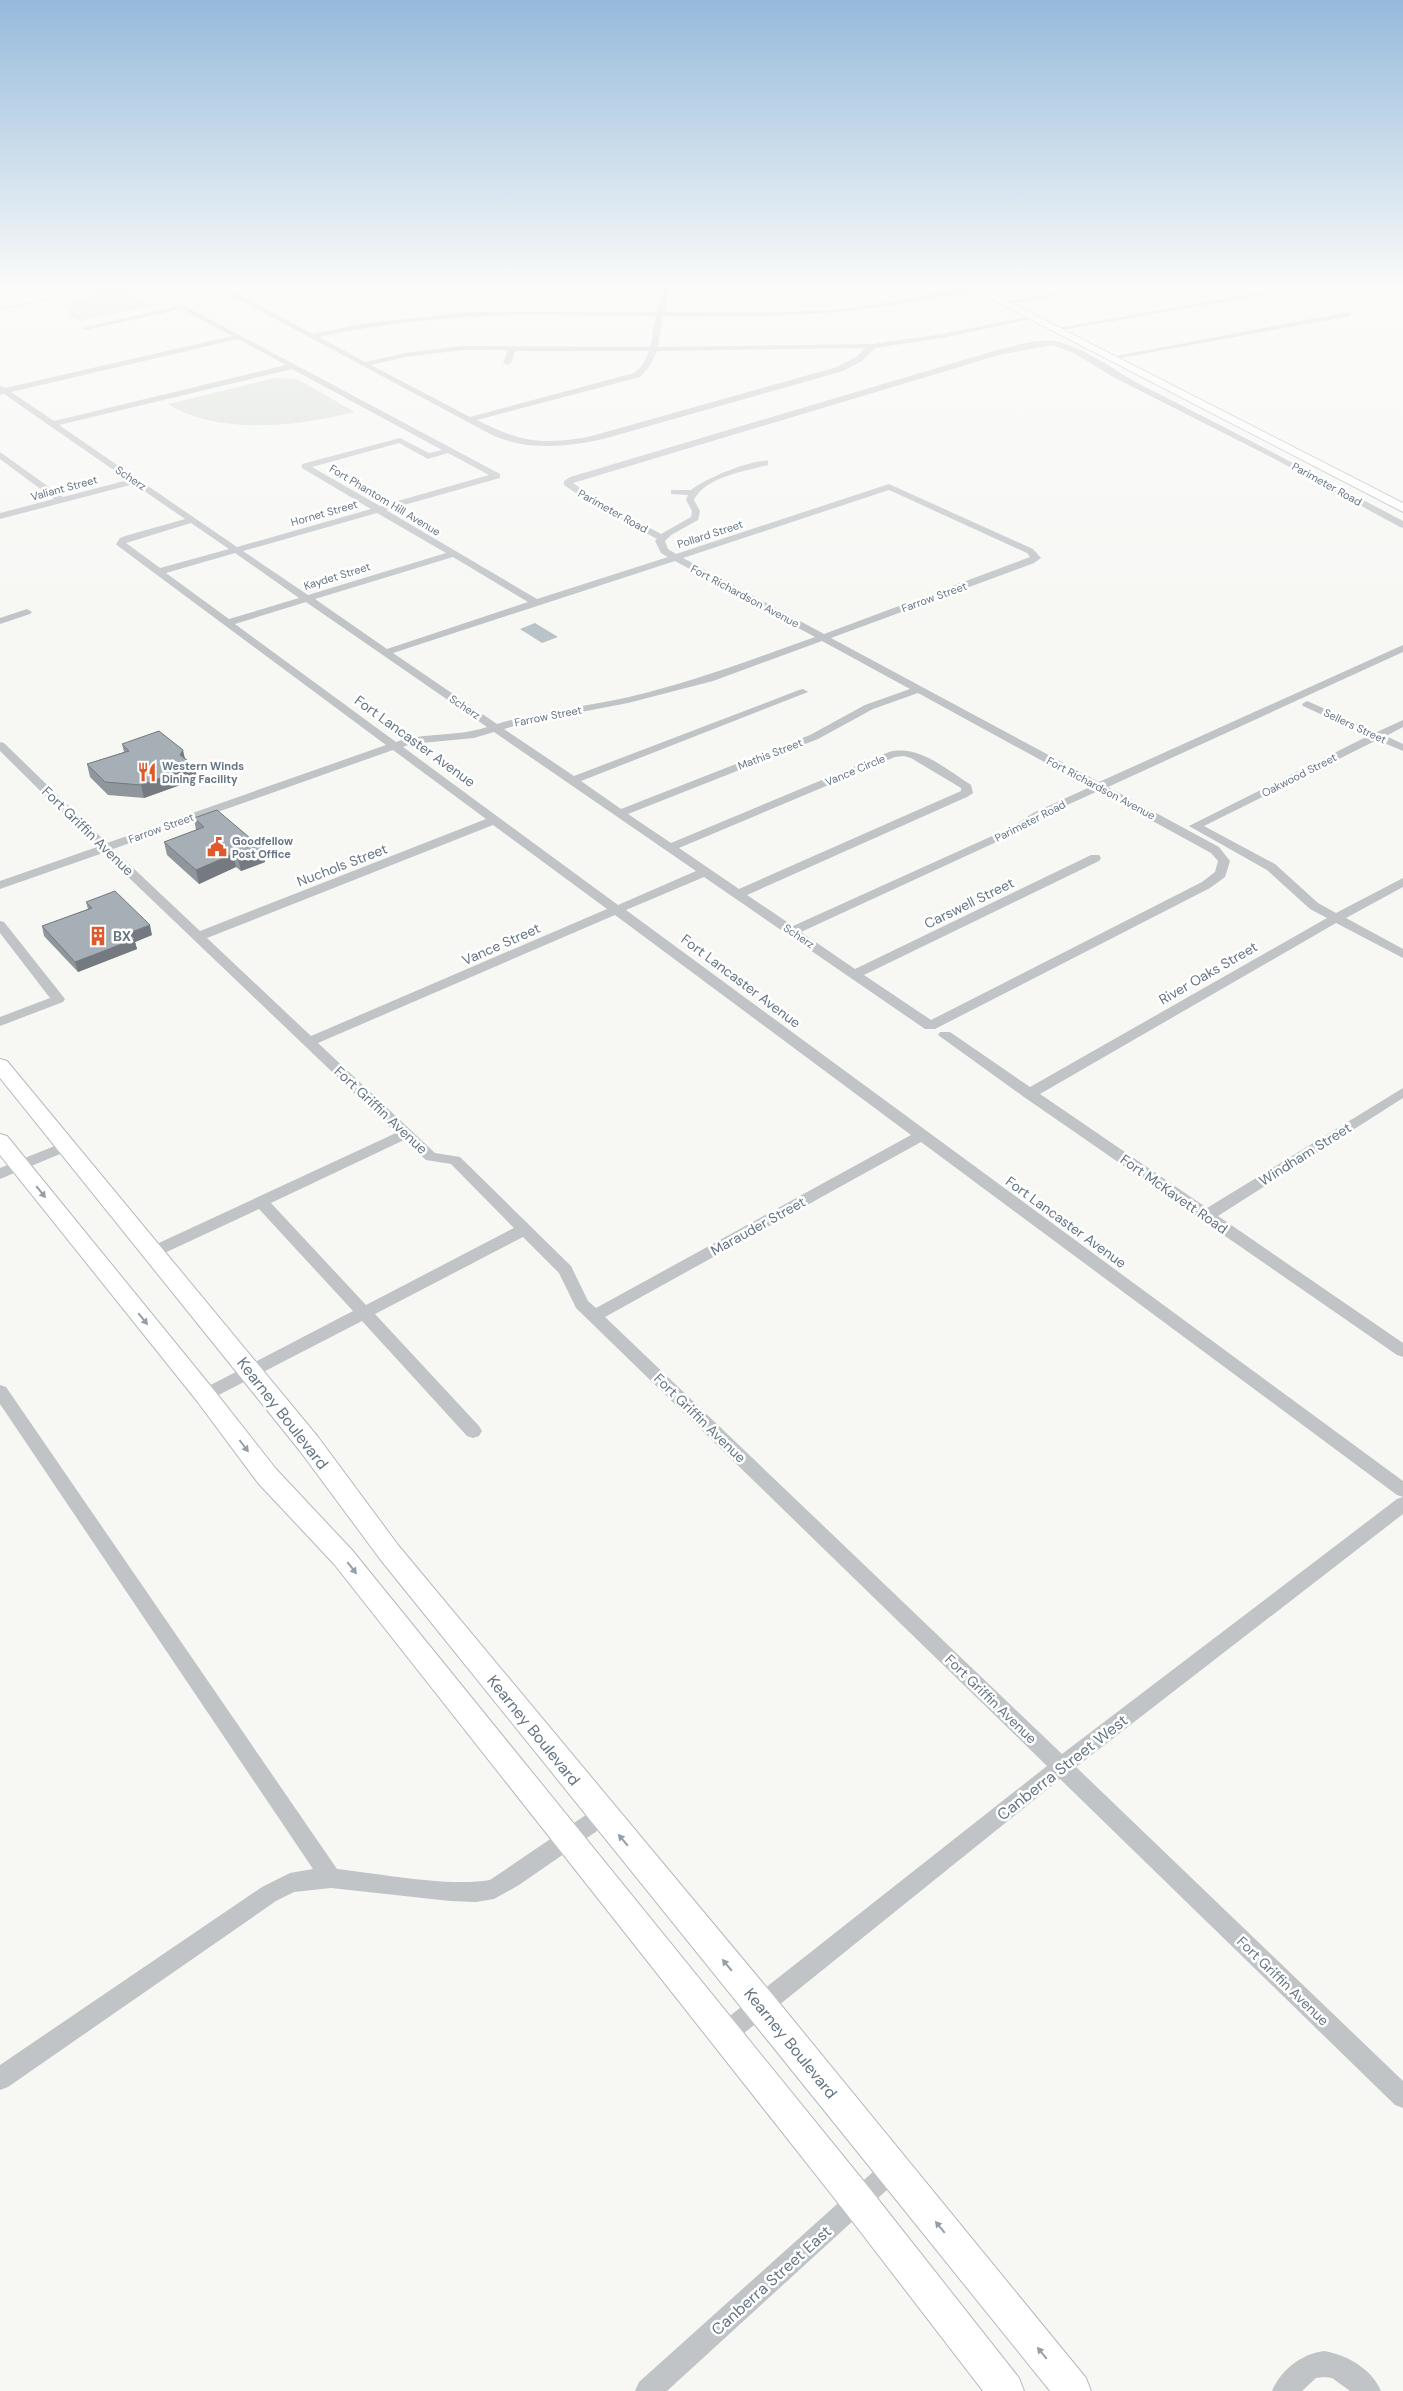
<svg xmlns="http://www.w3.org/2000/svg" width="1403" height="2391" font-family="'DM Sans',sans-serif">
<style>
.green{fill:#d8ddd5}
.water{fill:#b9c3c8}
.lines{fill:none;stroke-linecap:round;stroke-linejoin:round}
.secondary-casing{stroke:#b4b9be;stroke-width:2}
.street{fill:#c0c4c7;fill-rule:evenodd}
.secondary{fill:#fff;fill-rule:evenodd}
.wall{fill:#8f969c}
.shaded-wall{fill:#747a7f}
.building{fill:#a6afb5;stroke:#747a7f}
.oneway{fill:#949fa9}
.labels{text-anchor:middle;stroke-width:5;stroke-linejoin:round;paint-order:stroke}
.far-street-label{font-size:11px;fill:#667684;stroke:#fff}
.far-poi-label{font-size:11px;font-weight:bold;fill:#667684;stroke:#fff;text-anchor:start}
.street-label{font-size:14px;fill:#667684;stroke:#fff}
.poi-label{font-size:14px;font-weight:bold;fill:#667684;stroke:#fff;text-anchor:start}
.near-street-label{font-size:16px;fill:#667684;stroke:#fff}
</style>
<rect width="100%" height="100%" fill="#f7f7f4"/>
<g class="green">
<path d="M117,287L152,305L80,321L70,316L69,310C80,294 100,290 117,287Z"/>
<path d="M274,378L297,379L355,412C299,426 219,436 168,404Z"/>
</g>
<polygon class="water" points="535,623 558,637 542,643 520,629"/>
<g class="lines">
<defs>
<g id="secondary">
<polygon points="73,287 92,287 87,290 0,308 0,302"/>
<polygon points="968,287 980,287 1403,503 1403,512"/>
<polygon points="0,1059 7,1061 318,1437 398,1545 772,1994 1086,2378 1091,2391 1050,2391 380,1559 300,1451 0,1078"/>
<polygon points="0,1134 7,1136 213,1389 276,1469 352,1550 870,2189 1019,2378 1024,2391 983,2391 846,2213 334,1564 258,1483 197,1401 0,1155"/>
</g>
</defs>
<use href="#secondary" class="secondary-casing"/>
<g class="street">
<path d="M216,287H224L313,334L366,323L473,312H657L664,287H670L664,312L760,313L832,310L886,303L970,287L978,288C968,295 947,296 934,298C844,316 755,318 663,316L658,347L873,344L942,334L1031,316L1035,318L942,338L875,348L862,361L843,371L603,439C567,447 527,451 492,435ZM526,315L656,316L650,347L462,346L405,353L365,362L319,337C388,322 456,316 526,315ZM866,348L856,357L837,367L588,437C539,445 521,442 477,420L640,377L649,367L657,351ZM462,350H508L503,363L507,365L511,363L515,351H649L642,366L634,373L470,417L371,365L405,357Z"/>
<polygon points="1090,287 1105,287 1004,305 1000,303"/>
<polygon points="1293,287 1302,288 1056,331 1052,329"/>
<path d="M183,305L500,474V478L386,510L537,599L668,557L661,553L655,541L657,539L586,500L564,485V481L570,477L994,351C1012,347 1036,338 1054,341C1085,347 1113,370 1141,385C1229,429 1316,475 1403,521V528L1400,527L1269,456L1113,377L1074,353L1052,345L999,355L573,483L592,496L661,534L691,517L692,511L686,500L688,495L671,494V490H691C704,479 751,459 768,461V465C745,471 705,477 694,500L700,511L698,520L671,535L665,541L668,549L676,554L889,484L1033,549L1041,558L1034,563L831,638L1099,782L1403,645V652L1108,787L1219,847L1230,861L1225,877L1210,888L935,1029H925L704,877L626,910L1403,1481V1497L1397,1495L921,1142L605,1317L1062,1754L1397,1499L1403,1497V1514L1076,1767L1403,2081V2108L1395,2105L1060,1779L733,2042L725,2045L717,2042L714,2034L717,2026L1047,1766L576,1308L559,1273L523,1237L375,1314L479,1426L482,1431L479,1436L473,1438L467,1436L362,1321L211,1399L205,1401L199,1399L197,1395L199,1391L353,1311L259,1209L158,1256H148L145,1252L148,1248L396,1133L103,853L0,889V881L97,847L0,751V742L4,743L107,843L386,745L118,546L116,544L120,538L125,536L185,519L134,484L0,519V513L54,499L0,459V452L63,497L128,480L4,394L0,395V386L5,388L232,336L182,309L85,330L81,328ZM238,339L286,365L54,421L11,392ZM292,369L442,450L429,453L400,438L302,464V468L371,509L237,547L59,425ZM399,443L428,459L448,453L489,475L380,506L312,467ZM889,490L1027,553L1030,557L824,634L683,558ZM377,513L446,553L308,595L243,551ZM191,523L229,549L160,568L126,543ZM235,553L299,598L229,619L166,573ZM453,557L528,602L387,649L315,599ZM675,561L815,637C753,659 693,682 629,697C585,707 540,711 497,724L393,653ZM306,602L487,727C458,737 425,732 396,742L235,624ZM822,641L910,689L865,705L810,735L621,809L581,781L808,692L803,689L799,690L574,776L504,729L524,723L628,703L713,681ZM918,693L1090,787L1033,813L1012,827L793,926L747,895L967,797L973,793L971,785C947,770 919,744 889,752L671,843L628,814L818,739L873,709ZM494,732L696,871L618,905L403,747L411,744L474,738ZM393,750L486,819L200,931L113,849ZM904,756L911,758L961,788V791L739,889L679,848L895,757ZM1098,791L1211,853L1218,861L1215,872L1202,882L931,1020L864,975L1099,861L1101,858L1099,855H1091L855,969L801,932L1020,831L1041,817ZM493,825L607,909L311,1036L207,938ZM615,915L911,1135L596,1308L588,1301L571,1266L460,1157L435,1153L318,1043ZM404,1140L426,1160L451,1164L514,1228L366,1305L271,1203Z"/>
<polygon points="1348,312 1351,312 1351,316 1109,360 1105,358"/>
<polygon points="27,609 32,612 30,614 0,624 0,618"/>
<polygon points="1307,701 1377,732 1403,720 1403,727 1386,736 1403,744 1403,751 1377,740 1204,826 1275,864 1318,903 1336,913 1403,878 1403,887 1346,918 1403,949 1403,958 1336,923 1040,1094 1207,1208 1403,1088 1403,1098 1218,1216 1403,1343 1403,1357 1397,1355 1024,1097 938,1035 940,1032 950,1032 1030,1087 1327,918 1310,909 1267,870 1189,826 1368,736 1303,706 1302,704"/>
<polygon points="0,921 4,922 65,999 63,1002 0,1026 0,1017 50,998 0,933"/>
<polygon points="67,1141 74,1146 72,1149 0,1179 0,1168"/>
<path d="M0,1385L6,1387L337,1869C382,1874 447,1887 490,1880L596,1808L603,1806L610,1808L613,1815L610,1822L519,1885L494,1899L476,1902L450,1901L331,1888L294,1892L276,1901L8,2087L0,2090V2065L262,1887L290,1873L313,1869L0,1404Z"/>
<polygon points="893,2157 901,2161 905,2169 901,2177 667,2391 635,2391 639,2382 885,2161"/>
<path d="M1324,2351C1347,2355 1372,2369 1381,2391H1350L1332,2378L1324,2377L1316,2378L1302,2391H1272C1281,2370 1301,2354 1324,2351Z"/>
</g>
<use href="#secondary" class="secondary"/>
</g>
<g class="wall">
<polygon points="122,744 185,758 197,779 144,798 108,795 90,777 87,764 124,752"/>
<polygon points="194,818 263,849 265,862 241,871 236,867 199,884 167,855 164,842 196,830"/>
<polygon points="86,902 152,935 135,942 137,949 78,972 44,936 42,926 88,909"/>
</g>
<g class="shaded-wall">
<polygon points="183,750 186,763 180,755"/>
<polygon points="195,766 197,779 144,798 141,785"/>
<polygon points="263,849 265,862 241,871 238,858"/>
<polygon points="233,854 236,867 199,884 196,870"/>
<polygon points="150,925 152,935 135,942 137,949 78,972 75,962 129,933"/>
</g>
<g class="building">
<polygon points="159,731 183,750 180,755 195,766 141,785 105,782 87,764 129,751 122,744"/>
<polygon points="217,810 263,849 238,858 233,854 196,870 164,842 204,827 194,818"/>
<polygon points="115,891 150,925 129,933 135,939 75,962 42,926 92,908 86,902"/>
</g>
<defs><path id="oneway-solid" d="M-6-.8H1V-3.2L6.5 0L1 3.2V.8H-6Z" transform="scale(1.25)"/></defs>
<g class="oneway">
<use href="#oneway-solid" transform="translate(41 1192) rotate(51)"/>
<use href="#oneway-solid" transform="translate(143 1319) rotate(51)"/>
<use href="#oneway-solid" transform="translate(244 1446) rotate(53)"/>
<use href="#oneway-solid" transform="translate(352 1568) rotate(52)"/>
<use href="#oneway-solid" transform="translate(623 1840) rotate(-130)"/>
<use href="#oneway-solid" transform="translate(727 1965) rotate(-130)"/>
<use href="#oneway-solid" transform="translate(940 2227) rotate(-129)"/>
<use href="#oneway-solid" transform="translate(1042 2353) rotate(-129)"/>
</g>
<linearGradient id="sky" x2="0" y2="1"><stop stop-color="#95badb"/><stop offset="0.46" stop-color="#fbfbfa"/><stop offset="1" stop-color="#fbfbfa" stop-opacity="0"/></linearGradient>
<rect width="1403" height="622" fill="url(#sky)"/>
<defs>
<symbol id="restaurant-bare" viewBox="-9 -9 18 18"><path d="M-5-6h1v4h1v-4h1v4h1v-4h1v5L-1.5 .5V6h-2V.5L-5-1ZM5-6V6H3V1.5H1.5Q1.5-4 5-6Z" fill="#de592c" stroke="#fff" stroke-width="2.5" paint-order="stroke"/></symbol>
<symbol id="civic-bare" viewBox="-9 -9 18 18"><path d="M-.6-6.5H3V-4.5H.6V-3L4-1V1h2V6H-6V1h2V-1L-.6-3ZM-1.2 2.5V6h2.4V2.5Z" fill="#de592c" stroke="#fff" stroke-width="2.5" paint-order="stroke"/></symbol>
<symbol id="building-bare" viewBox="-9 -9 18 18"><path d="M-4-6H4V6H1V3H-1V6H-4ZM-2.5-4.3h1.7v1.8h-1.7ZM.8-4.3h1.7v1.8H.8ZM-2.5-1h1.7V.8h-1.7ZM.8-1h1.7V.8H.8Z" fill="#de592c" stroke="#fff" stroke-width="2.5" paint-order="stroke"/></symbol>
</defs>
<g fill-rule="evenodd">
<use href="#restaurant-bare" x="133" y="758" width="28" height="28"/>
<use href="#civic-bare" x="203" y="833" width="28" height="28"/>
<use href="#building-bare" x="84" y="922" width="28" height="28"/>
</g>
<g class="labels">
<g class="far-street-label">
<text transform="translate(131 478) rotate(34)" y="4">Scherz</text>
<text transform="translate(1327 484) rotate(29)" y="4">Parimeter Road</text>
<text transform="translate(64 488) rotate(-15)" y="4">Valiant Street</text>
<text transform="translate(385 500) rotate(31)" y="4">Fort Phantom Hill Avenue</text>
<text transform="translate(613 511) rotate(29)" y="4">Parimeter Road</text>
<text transform="translate(324 513) rotate(-16)" y="4">Hornet Street</text>
<text transform="translate(710 534) rotate(-18)" y="4">Pollard Street</text>
<text transform="translate(337 576) rotate(-17)" y="4">Kaydet Street</text>
<text transform="translate(745 596) rotate(28)" y="4">Fort Richardson Avenue</text>
<text transform="translate(934 597) rotate(-20)" y="4">Farrow Street</text>
<text transform="translate(465 707) rotate(34)" y="4">Scherz</text>
<text transform="translate(548 716) rotate(-11)" y="4">Farrow Street</text>
<text transform="translate(1355 726) rotate(25)" y="4">Sellers Street</text>
<text transform="translate(770 754) rotate(-21)" y="4">Mathis Street</text>
<text transform="translate(855 770) rotate(-23)" y="4">Vance Circle</text>
<text transform="translate(1299 775) rotate(-27)" y="4">Oakwood Street</text>
<text transform="translate(1101 788) rotate(28)" y="4">Fort Richardson Avenue</text>
<text transform="translate(1030 821) rotate(-27)" y="4">Parimeter Road</text>
<text transform="translate(161 828) rotate(-20)" y="4">Farrow Street</text>
<text transform="translate(799 936) rotate(34)" y="4">Scherz</text>
</g>
<g class="far-poi-label">
<text x="162" y="770">Western Winds<tspan x="162" dy="13">Dining Facility</tspan></text>
<text x="232" y="845">Goodfellow<tspan x="232" dy="13">Post Office</tspan></text>
</g>
<g class="street-label">
<text transform="translate(415 741) rotate(36)" y="5">Fort Lancaster Avenue</text>
<text transform="translate(88 831) rotate(44)" y="5">Fort Griffin Avenue</text>
<text transform="translate(342 865) rotate(-21)" y="5">Nuchols Street</text>
<text transform="translate(969 903) rotate(-26)" y="5">Carswell Street</text>
<text transform="translate(501 944) rotate(-24)" y="5">Vance Street</text>
<text transform="translate(1208 973) rotate(-30)" y="5">River Oaks Street</text>
<text transform="translate(741 981) rotate(37)" y="5">Fort Lancaster Avenue</text>
<text transform="translate(381 1110) rotate(43)" y="5">Fort Griffin Avenue</text>
<text transform="translate(1305 1154) rotate(-32)" y="5">Windham Street</text>
<text transform="translate(1174 1194) rotate(35)" y="5">Fort McKavett Road</text>
<text transform="translate(1066 1222) rotate(36)" y="5">Fort Lancaster Avenue</text>
<text transform="translate(758 1226) rotate(-29)" y="5">Marauder Street</text>
<text transform="translate(700 1418) rotate(44)" y="5">Fort Griffin Avenue</text>
<text transform="translate(991 1699) rotate(44)" y="5">Fort Griffin Avenue</text>
<text transform="translate(1283 1981) rotate(44)" y="5">Fort Griffin Avenue</text>
</g>
<g class="poi-label">
<text x="113" y="941">BX</text>
</g>
<g class="near-street-label">
<text transform="translate(283 1413) rotate(52)" y="6">Kearney Boulevard</text>
<text transform="translate(534 1730) rotate(51)" y="6">Kearney Boulevard</text>
<text transform="translate(1062 1767) rotate(-38)" y="6">Canberra Street West</text>
<text transform="translate(791 2043) rotate(51)" y="6">Kearney Boulevard</text>
<text transform="translate(771 2280) rotate(-42)" y="6">Canberra Street East</text>
</g>
</g>
</svg>
